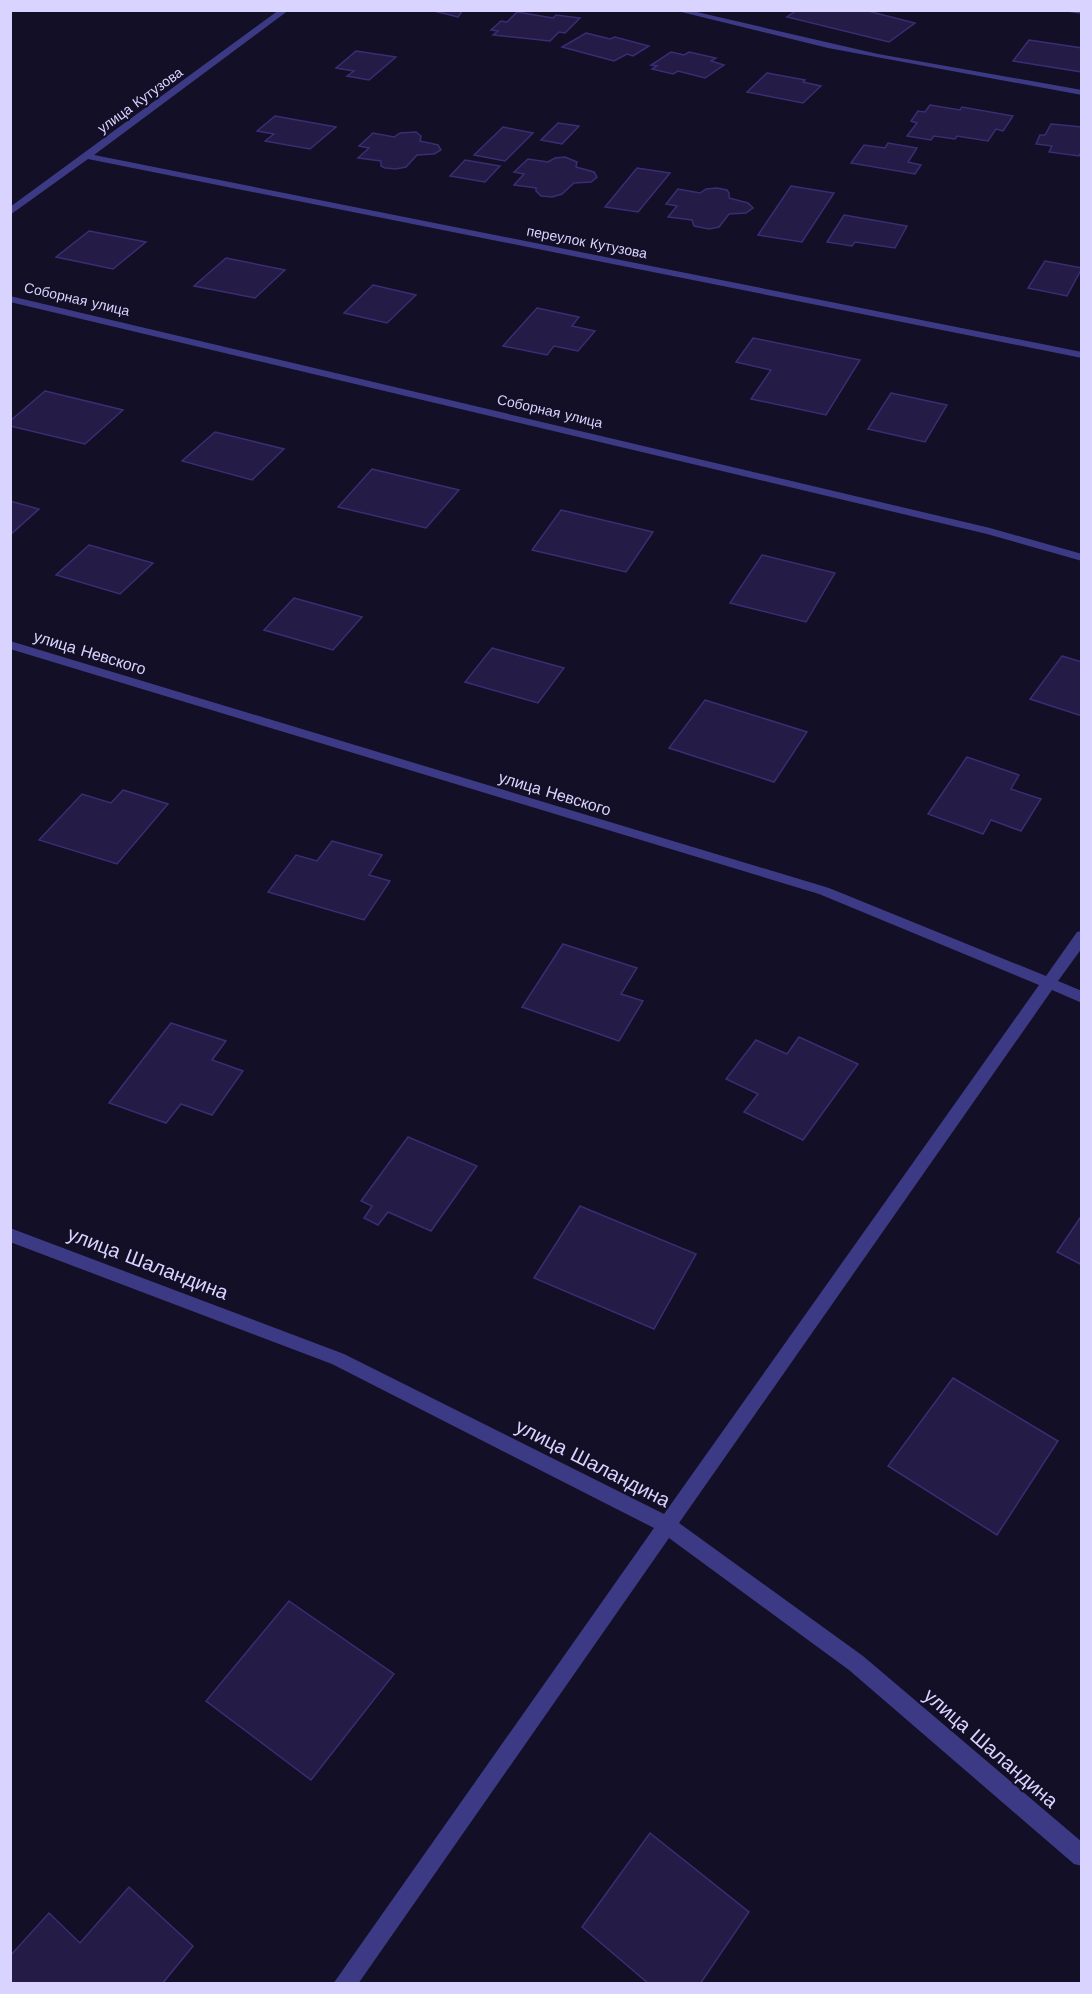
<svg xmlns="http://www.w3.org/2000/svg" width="1092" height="1994" font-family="'Work Sans',sans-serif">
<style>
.building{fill:#241b47;stroke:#3b2d73;stroke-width:1.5}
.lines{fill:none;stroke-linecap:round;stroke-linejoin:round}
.street{fill:#3d3a85;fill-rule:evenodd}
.labels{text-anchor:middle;stroke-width:4.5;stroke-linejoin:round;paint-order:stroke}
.far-street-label{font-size:14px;fill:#d9d4ff;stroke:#130f26}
.street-label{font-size:16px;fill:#d9d4ff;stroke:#130f26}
.near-street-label{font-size:20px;fill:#d9d4ff;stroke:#130f26}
</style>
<rect width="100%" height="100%" fill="#130f26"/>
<g class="building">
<polygon points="430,10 463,10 458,17"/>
<polygon points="797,10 864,10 915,23 889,42 787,17"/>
<polygon points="517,12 553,18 556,15 580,18 565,33 559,32 550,41 493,35 498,31 491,30 501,21 507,22"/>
<polygon points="586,33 610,39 615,37 649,46 633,56 627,54 614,61 562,47"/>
<polygon points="1029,40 1082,48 1082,72 1013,61"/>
<polygon points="356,51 396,57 369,80 347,76 354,71 336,68"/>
<polygon points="671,52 684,55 689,52 716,58 711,61 724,65 705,78 678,71 673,74 652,69 657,66 651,65"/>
<polygon points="767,73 805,80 803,82 821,86 803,103 747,92"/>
<polygon points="930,105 960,110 962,107 1013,116 1003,131 996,129 988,141 957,136 955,139 934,136 931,140 907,136 917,123 911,121 918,111 925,112"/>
<polygon points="275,116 336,127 310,149 265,141 274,134 257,131"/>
<polygon points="558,123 579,126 562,144 541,140"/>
<polygon points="1051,124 1082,127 1082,151 1079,156 1049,152 1052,146 1036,144 1040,135 1045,135"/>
<polygon points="503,127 533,133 505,161 474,155"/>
<polygon points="416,132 421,136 420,141 438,145 441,150 434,154 417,155 406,167 396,169 385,168 381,166 381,161 358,158 369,148 359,146 373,133 394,137 400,133"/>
<polygon points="888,143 917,148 908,162 921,165 915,174 851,163 864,145 885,148"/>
<polygon points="565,157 577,162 576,167 594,172 597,177 591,182 574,183 562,194 552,197 541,196 536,191 536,188 514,185 524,174 514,172 528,159 548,162 555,158"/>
<polygon points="465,160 500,166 485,182 450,176"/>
<polygon points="637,168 670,173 638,212 605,207"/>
<polygon points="791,186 834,193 802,242 758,235"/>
<polygon points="717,188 727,190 729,193 729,198 748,203 753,208 746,213 729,214 719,227 709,229 694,226 692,220 668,217 677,206 666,204 678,189 700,193 706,189"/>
<polygon points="844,215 907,226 895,248 855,242 852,246 827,242"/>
<polygon points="89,231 146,242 113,269 56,257"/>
<polygon points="226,258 285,270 255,298 194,286"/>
<polygon points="1045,261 1082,268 1067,296 1028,288"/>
<polygon points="373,285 416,295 387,323 344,313"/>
<polygon points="537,308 579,317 572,326 595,331 578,351 554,346 547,355 503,346"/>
<polygon points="753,338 860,360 826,415 751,399 771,370 736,362"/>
<polygon points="45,391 123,410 85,444 10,426 10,421"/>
<polygon points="891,393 947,405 925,442 868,429"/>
<polygon points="215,432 284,449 252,480 182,461"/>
<polygon points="372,469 459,490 426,528 338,507"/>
<polygon points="10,501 39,509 10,535"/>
<polygon points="561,510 653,532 626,572 532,550"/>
<polygon points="89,545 153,563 120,594 56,575"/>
<polygon points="762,555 835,573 806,622 730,603"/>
<polygon points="294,598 362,617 333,650 264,630"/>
<polygon points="492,648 564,668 538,703 465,682"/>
<polygon points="1062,656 1082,662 1082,716 1030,699"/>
<polygon points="705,700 807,732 774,782 669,748"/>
<polygon points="967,757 1019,775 1011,789 1041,799 1021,831 991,820 983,834 928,814"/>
<polygon points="123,790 168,804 117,864 39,840 82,794 111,803"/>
<polygon points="332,841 382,855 369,875 390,881 364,920 268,892 296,855 317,861"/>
<polygon points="563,944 637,968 621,994 643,1001 619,1041 522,1007"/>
<polygon points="171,1023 226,1041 212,1060 243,1071 212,1115 181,1104 166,1123 109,1103"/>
<polygon points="799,1037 858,1064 803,1140 744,1112 758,1094 726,1079 756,1040 787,1054"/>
<polygon points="408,1137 477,1166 431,1231 388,1212 378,1225 364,1218 372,1206 361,1201"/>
<polygon points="580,1206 696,1254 654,1329 534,1278"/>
<polygon points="1082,1215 1082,1265 1057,1252"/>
<polygon points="953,1378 1058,1441 997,1535 888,1466"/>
<polygon points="289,1601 394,1674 311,1780 206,1701"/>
<polygon points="650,1833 749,1912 700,1984 649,1984 582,1927"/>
<polygon points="129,1887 193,1946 162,1984 10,1984 10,1956 49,1913 80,1943"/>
</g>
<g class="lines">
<g class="street">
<polygon points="279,10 289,10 94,155 1082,352 1082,358 88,159 10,215 10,207"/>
<polygon points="673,10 688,10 878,54 1082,90 1082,95 828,48"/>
<polygon points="1068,10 1082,10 1082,14 1069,12"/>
<polygon points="10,296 990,528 1082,554 1082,561 987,534 10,302"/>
<polygon points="10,641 829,888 1046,976 1077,932 1082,931 1082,948 1058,981 1082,991 1082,1003 1052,990 679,1523 863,1656 1082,1842 1082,1866 1074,1864 849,1670 669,1538 358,1984 333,1984 654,1528 332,1364 10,1242 10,1228 344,1354 664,1514 1039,985 819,894 10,649"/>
</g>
</g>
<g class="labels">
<g class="far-street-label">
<text transform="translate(140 100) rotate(-36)" y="5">улица Кутузова</text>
<text transform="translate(587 242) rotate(11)" y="5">переулок Кутузова</text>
<text transform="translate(77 299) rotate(13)" y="5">Соборная улица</text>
<text transform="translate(550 411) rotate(13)" y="5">Соборная улица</text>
</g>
<g class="street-label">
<text transform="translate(90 652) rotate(17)" y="6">улица Невского</text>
<text transform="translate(555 793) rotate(17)" y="6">улица Невского</text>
</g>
<g class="near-street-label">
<text transform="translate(148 1263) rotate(21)" y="7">улица Шаландина</text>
<text transform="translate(593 1463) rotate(27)" y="7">улица Шаландина</text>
<text transform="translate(991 1748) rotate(41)" y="7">улица Шаландина</text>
</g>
</g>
<rect width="1092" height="1994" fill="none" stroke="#d9d4ff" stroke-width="24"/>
</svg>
